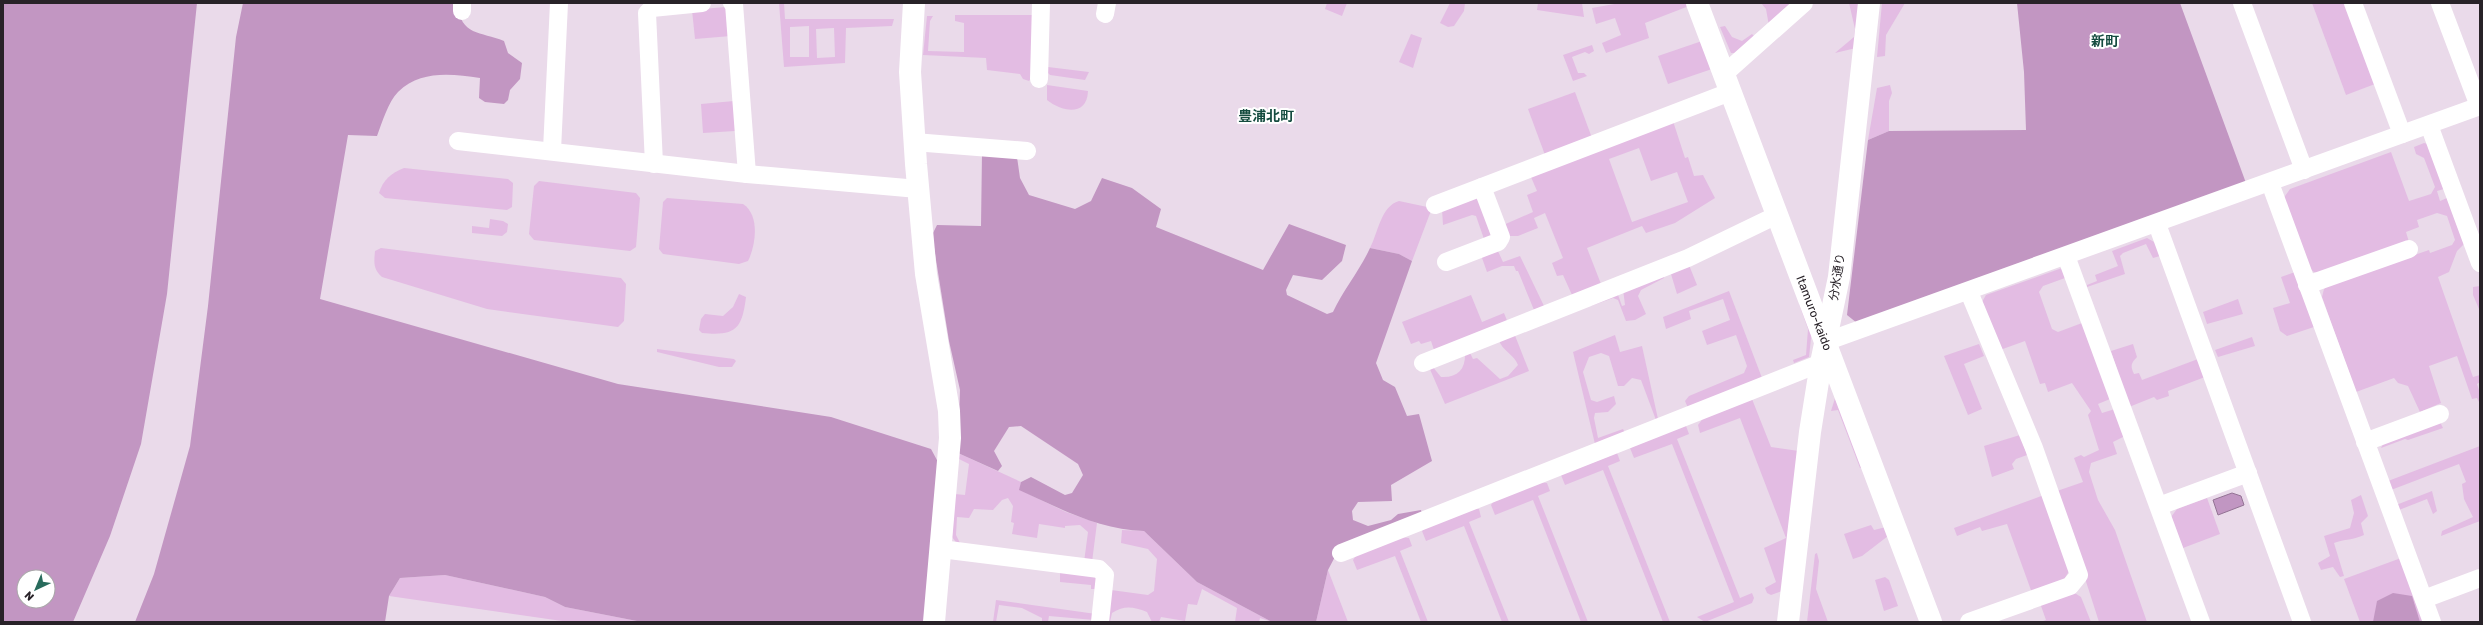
<svg xmlns="http://www.w3.org/2000/svg" width="2483" height="625" font-family="Rubik,'Noto Sans JP',sans-serif">
<style>
.green{fill:#e3bce3;fill-rule:evenodd}
.forest{fill:#c296c2;fill-rule:evenodd}
.water{fill:#c196c2;stroke:#937394}
.lines{fill:none;stroke-linecap:round;stroke-linejoin:round}
.street{stroke:#fff;stroke-width:18}
.secondary{stroke:#fff;stroke-width:22}
.labels{text-anchor:middle;stroke-width:4;stroke-linejoin:round;paint-order:stroke}
.street-label{font-size:12px;fill:#282228;stroke:#fff}
.quarter-label{font-size:14px;font-weight:bold;fill:#154c40;stroke:#fff}
</style>
<rect width="100%" height="100%" fill="#eadaea"/>
<g class="green">
<path d="M779,3H784L785,19H894L892,26L846,28L845,63L784,67ZM809,26V57H790V27ZM834,28L835,57L817,58L816,29Z"/>
<polygon points="1327,3 1347,3 1342,16 1325,9"/>
<polygon points="1450,3 1465,3 1464,11 1454,26 1448,27 1440,23"/>
<polygon points="1538,3 1582,3 1584,17 1537,10"/>
<polygon points="1620,3 1688,3 1689,6 1645,23 1649,38 1606,53 1602,43 1621,35 1615,18 1596,24 1592,8"/>
<polygon points="1761,3 1794,3 1769,26 1766,9"/>
<polygon points="1849,3 1860,3 1856,48 1835,53 1854,37 1855,29"/>
<polygon points="1882,3 1905,3 1886,35 1885,56 1877,57"/>
<polygon points="2312,3 2345,3 2375,84 2346,95"/>
<polygon points="725,7 728,10 731,36 695,39 692,10"/>
<polygon points="955,15 1035,15 1033,76 1029,81 1023,79 1020,74 987,70 986,58 923,55 927,16 933,16 930,21 928,51 964,52 964,23 955,21"/>
<polygon points="1725,26 1732,37 1742,41 1752,34 1756,38 1738,53 1731,53 1720,27"/>
<polygon points="1411,34 1422,38 1413,68 1399,62"/>
<polygon points="1702,41 1712,69 1668,84 1658,56"/>
<polygon points="1592,45 1594,51 1589,54 1585,52 1572,57 1578,73 1584,73 1587,76 1573,81 1563,55"/>
<polygon points="1048,67 1089,72 1085,80 1050,75 1047,72"/>
<path d="M1047,85L1088,91C1087,117 1062,112 1047,100Z"/>
<polygon points="1890,85 1892,93 1889,101 1889,131 1868,140 1877,88"/>
<polygon points="1575,92 1592,138 1545,155 1528,109"/>
<polygon points="734,101 735,131 703,133 701,104"/>
<path d="M1673,121L1685,158L1688,157L1694,176L1703,175L1715,198L1675,223L1646,233L1642,226L1587,248L1601,284L1572,295L1563,275L1557,276L1552,263L1563,258L1545,213L1534,218L1538,228L1518,236H1510L1501,226L1533,212L1527,195L1537,191L1531,177ZM1639,148L1651,181L1677,172L1688,202L1632,222L1609,159Z"/>
<polygon points="2424,143 2428,144 2444,189 2437,191 2440,201 2447,198 2464,244 2457,251 2449,272 2438,277 2473,377 2480,375 2480,382 2477,384 2480,393 2480,404 2477,398 2472,399 2457,356 2429,366 2441,403 2420,412 2408,386 2398,383 2394,378 2356,392 2322,297 2324,289 2330,284 2429,250 2430,253 2452,245 2455,240 2447,216 2437,213 2417,220 2419,227 2406,232 2409,242 2321,273 2314,272 2308,267 2283,199 2290,189 2391,152 2409,201 2431,194 2435,187 2424,158 2416,154 2414,147"/>
<path d="M404,168L508,179L513,183L512,207L507,210L385,198L379,193C383,180 391,173 404,168Z"/>
<polygon points="539,181 636,193 640,198 636,247 630,251 534,240 529,234 534,186"/>
<polygon points="1480,196 1491,236 1484,239 1476,216 1472,215 1443,225 1442,209"/>
<path d="M667,198L743,204C760,215 756,245 748,261L739,264L663,254L659,249L663,202Z"/>
<path d="M1399,201L1432,208L1412,261L1399,254L1370,248C1378,233 1381,206 1399,201Z"/>
<polygon points="490,219 503,221 508,224 507,232 502,236 472,233 472,226 489,228"/>
<polygon points="2147,238 2156,243 2160,256 2153,258 2146,244 2123,253 2120,256 2125,274 2087,287 2087,285 2097,281 2095,275 2118,266 2112,251"/>
<path d="M381,248L621,278L626,284L624,321L618,327L487,309L382,277C373,269 374,262 375,251Z"/>
<polygon points="1497,249 1503,262 1520,256 1544,306 1534,310 1518,271 1516,271 1514,266 1502,266 1487,272 1481,255"/>
<polygon points="1689,265 1697,285 1677,294 1671,274"/>
<polygon points="2062,268 2065,278 2043,286 2039,292 2052,329 2058,332 2082,323 2110,399 2098,404 2102,413 2115,409 2125,436 2113,442 2117,454 2091,463 2089,472 2098,500 2115,530 2147,622 2099,622 2057,491 2083,482 2074,458 2081,455 2084,457 2099,450 2088,415 2091,411 2072,383 2048,392 2045,383 2040,384 2025,341 2000,350 1982,302 1986,295"/>
<polygon points="2295,272 2314,327 2287,336 2280,331 2273,308 2290,303 2281,277"/>
<polygon points="1664,274 1664,278 1641,290 1638,296 1646,314 1635,320 1626,321 1618,300 1613,298 1591,306 1590,302 1617,292 1622,306 1625,305 1623,289"/>
<polygon points="2480,286 2480,309 2479,309 2473,295 2473,287"/>
<polygon points="1729,291 1762,378 1688,408 1685,401 1689,396 1744,373 1747,366 1736,335 1707,345 1702,331 1730,320 1723,299 1689,311 1691,319 1666,329 1663,317"/>
<path d="M739,294L746,297C742,330 735,336 702,333L699,330L701,319L705,314L723,316L733,307Z"/>
<polygon points="1471,295 1482,322 1504,313 1508,323 1435,353 1431,341 1421,344 1419,341 1411,344 1402,322"/>
<polygon points="2238,299 2243,314 2207,324 2203,312"/>
<polygon points="1802,303 1812,329 1809,357 1794,363 1793,360 1806,355 1808,329 1799,304"/>
<path d="M1514,333L1529,371L1445,404L1429,367L1432,366L1441,377C1458,378 1466,369 1465,352L1469,351L1473,359L1477,358L1500,379L1508,376L1518,365C1514,354 1502,351 1499,340Z"/>
<polygon points="1615,335 1620,352 1642,346 1658,419 1656,420 1641,380 1632,378 1624,386 1618,386 1609,356 1601,353 1589,357 1583,372 1591,400 1597,402 1614,396 1616,404 1608,412 1595,413 1594,418 1598,438 1623,429 1625,433 1595,444 1573,352"/>
<polygon points="2252,337 2255,346 2218,357 2215,350"/>
<polygon points="1979,344 1984,356 1964,364 1982,409 1968,415 1944,356"/>
<path d="M2133,344L2137,357C2131,363 2130,366 2134,374L2139,373L2142,380L2198,359L2205,377L2168,391L2169,396L2157,400L2154,397L2129,407L2111,351Z"/>
<polygon points="657,349 734,359 736,361 732,367 719,367 657,352"/>
<polygon points="1836,395 1864,467 1860,468 1838,410 1831,411"/>
<polygon points="1752,399 1771,447 1799,451 1782,591 1771,595 1767,593 1765,588 1776,582 1764,548 1786,538 1740,418 1700,433 1698,425 1704,417"/>
<polygon points="2439,420 2443,428 2408,440 2405,439 2381,448 2384,442"/>
<polygon points="1678,425 1686,426 1689,434 1677,439 1740,598 1752,593 1754,598 1752,603 1705,622 1697,617 1734,602 1672,444 1634,458 1630,448"/>
<polygon points="2020,435 2027,455 2016,459 2012,464 2014,469 1992,477 1984,446"/>
<polygon points="2480,446 2480,521 2441,536 2442,531 2473,517 2464,499 2462,484 2466,482 2459,464 2391,490 2388,481"/>
<polygon points="958,453 1021,482 1020,490 1066,512 1097,523 1092,562 1084,562 1088,532 1080,525 1065,526 1065,528 1039,524 1037,538 1012,534 1014,523 1011,522 1013,506 1008,498 1002,500 993,510 974,509 969,518 957,517 956,535 960,543 958,545 952,537 955,494 965,495 969,464 957,458"/>
<polygon points="1617,453 1620,461 1608,466 1670,622 1663,622 1603,470 1565,485 1561,475"/>
<polygon points="1540,482 1547,483 1550,491 1538,496 1588,622 1581,622 1533,500 1495,515 1491,505 1496,498"/>
<polygon points="2432,491 2437,511 2433,514 2427,499 2399,510 2396,505"/>
<polygon points="2044,495 2071,568 2063,581 2032,593 2007,524 1982,531 1980,527 1957,536 1954,528"/>
<path d="M2361,495L2368,516L2361,523L2364,535C2354,540 2344,539 2334,543L2344,576L2340,577L2333,567L2321,570L2318,563L2330,556L2324,536L2350,528L2354,513L2351,500Z"/>
<polygon points="2207,498 2220,534 2183,548 2171,517 2177,509"/>
<polygon points="1471,508 1479,509 1481,517 1469,522 1509,622 1502,622 1464,526 1426,541 1422,531 1427,524"/>
<polygon points="1871,525 1874,530 1886,527 1888,536 1862,556 1853,559 1844,534"/>
<path d="M1122,530L1144,531L1197,582L1272,622L1260,618L1259,622H1235L1237,608L1202,589L1197,605L1188,604L1185,621L1161,617L1159,622H1152L1147,612C1133,607 1125,605 1112,613L1110,622H1107L1111,590L1148,595L1154,591L1157,559L1148,549L1121,543Z"/>
<polygon points="1401,537 1409,538 1412,546 1400,551 1428,622 1421,622 1395,556 1357,570 1353,560 1357,554"/>
<polygon points="1817,553 1819,561 1816,589 1828,622 1807,622 1815,554"/>
<polygon points="2401,558 2424,622 2360,622 2344,579"/>
<polygon points="1328,570 1348,622 1316,622"/>
<polygon points="1060,572 1093,575 1097,580 1098,589 1091,589 1091,585 1060,582"/>
<polygon points="445,575 545,597 565,607 642,622 569,622 389,596 400,578"/>
<polygon points="1885,577 1889,580 1898,606 1884,611 1875,580"/>
<polygon points="2073,592 2081,597 2091,622 2040,622 2046,620 2040,603"/>
<polygon points="996,600 1096,614 1094,620 1049,616 1048,622 1042,622 1042,618 1022,608 999,605 996,622 993,622"/>
</g>
<g class="forest">
<path d="M3,3H197L167,294L141,444L110,536L73,622H3ZM24,577H48V601H24Z"/>
<path d="M243,3H458C460,37 481,31 504,41L508,53L522,63L520,79L510,90L508,100L504,104L485,102L479,98L480,78C451,74 421,70 398,92C388,102 382,123 377,136L348,135L320,299L618,384L831,417L931,449L938,462L925,622H642L565,607L545,597L445,575L400,578L389,596L385,622H135L154,574L190,446L208,306L236,37Z"/>
<polygon points="2017,3 2180,3 2246,183 1857,323 1847,315 1868,140 1889,131 2026,130 2024,72"/>
<path d="M982,153L1017,157L1020,178L1029,195L1075,209L1091,201L1102,178L1132,188L1161,209L1156,227L1263,270L1289,224L1346,245L1342,261L1322,280L1293,275L1286,290L1287,295L1327,314L1333,312C1344,289 1360,270 1370,248L1399,254L1412,261L1376,363L1383,380L1395,387L1407,416L1419,414L1432,461L1391,485L1392,501L1358,502L1352,511L1353,520L1368,526L1391,520L1398,514L1421,510L1423,517L1338,551L1328,570L1316,622H1272L1197,582L1144,531C1099,530 1059,508 1019,490L1021,482L1031,477L1065,495L1072,493L1083,475L1078,464L1021,426L1009,427L994,451L1002,466L998,471L958,453L960,390L949,341L932,235L937,225L981,226Z"/>
<polygon points="2393,593 2412,596 2420,622 2373,622 2377,601"/>
</g>
<polygon class="water" points="2232,493 2241,496 2244,505 2218,515 2213,500"/>
<g class="lines">
<g class="street">
<polyline points="462,3 462,11"/>
<polyline points="732,3 734,4 747,174"/>
<polyline points="2242,3 2304,170"/>
<polyline points="2353,3 2402,134"/>
<polyline points="2440,3 2479,106"/>
<polyline points="1105,14 1107,3"/>
<polyline points="1723,75 1804,3"/>
<polyline points="1039,79 1041,3"/>
<polyline points="2429,125 2480,263"/>
<polyline points="458,141 747,174 918,189"/>
<polyline points="914,142 1027,151"/>
<polyline points="552,150 559,3"/>
<polyline points="654,164 647,13 652,8 702,3"/>
<polyline points="2270,183 2432,622"/>
<polyline points="1435,205 1730,92"/>
<polyline points="2157,224 2302,622"/>
<polyline points="2066,256 2201,622"/>
<polyline points="1446,262 1498,242 1501,237 1482,187"/>
<polyline points="2307,285 2409,249"/>
<polyline points="1969,292 2034,448 2079,575 2070,586 1969,622"/>
<polyline points="1825,342 2480,106"/>
<polyline points="1423,363 1688,258 1777,215"/>
<polyline points="2365,442 2440,414"/>
<polyline points="2159,506 2248,473"/>
<polyline points="941,549 1099,569 1105,575 1100,622"/>
<polyline points="1341,553 1821,363"/>
<polyline points="2424,599 2480,578"/>
</g>
<g class="secondary">
<polyline points="914,3 910,72 916,164 926,274 949,411 950,438 934,622"/>
<polyline points="1697,3 1931,622"/>
<polyline points="1788,622 1810,432 1821,363 1839,277 1869,3"/>
</g>
</g>
<g class="labels">
<g class="street-label">
<text transform="translate(1837 277) rotate(-81)" y="4">分水通り</text>
<text transform="translate(1814 313) rotate(69)" y="4">Itamuro-kaido</text>
</g>
<g class="quarter-label">
<text x="2105" y="46">新町</text>
<text x="1266" y="121">豊浦北町</text>
</g>
</g>
<rect width="2483" height="625" fill="none" stroke="#282228" stroke-width="8"/>
<g transform="translate(36 589) rotate(224)"><circle r="19" fill="#ffffff" stroke="#a9a7a9"/>
<path d="M0-3L7 15L0 10L-7 15Z" fill="#286b5c"/>
<text y="-6" font-size="11" font-weight="bold" text-anchor="middle" fill="#282228">N</text>
</g>
</svg>
